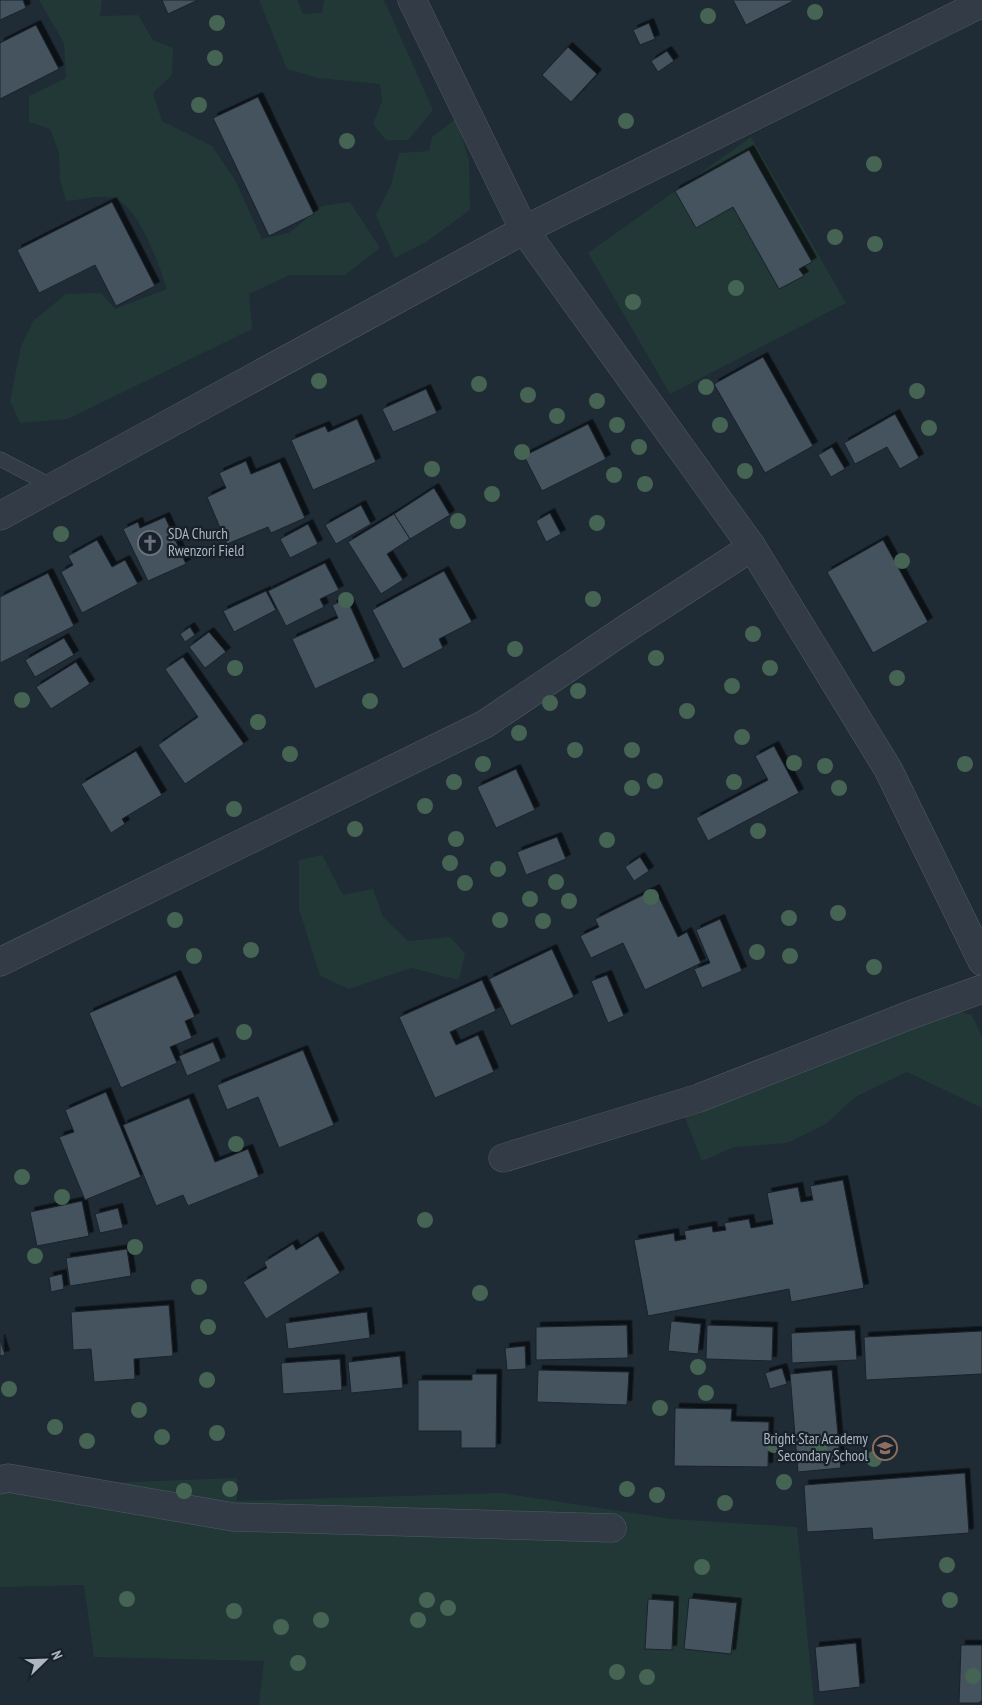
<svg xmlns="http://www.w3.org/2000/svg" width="982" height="1705" font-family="'PT Sans Narrow',sans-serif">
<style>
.green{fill:#223837}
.building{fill:#45525f;stroke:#1a232c;filter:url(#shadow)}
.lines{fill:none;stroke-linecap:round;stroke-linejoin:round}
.lane-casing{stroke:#505a64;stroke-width:15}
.street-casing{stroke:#505a64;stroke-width:29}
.lane{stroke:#333c46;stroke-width:14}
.street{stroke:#333c46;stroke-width:28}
.tree{fill:#466453}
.labels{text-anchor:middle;stroke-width:4.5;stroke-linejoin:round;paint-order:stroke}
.poi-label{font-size:15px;fill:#adb7c3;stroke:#18212a;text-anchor:start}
</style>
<defs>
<filter id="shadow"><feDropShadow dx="4.5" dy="-4.5" stdDeviation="0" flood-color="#0009"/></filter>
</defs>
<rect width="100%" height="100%" fill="#1f2b35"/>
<g class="green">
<path d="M39,0H102L100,16L138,15L153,40L173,48L172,75L153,93L162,121L212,146L235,180L262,239L289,233L321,206L350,202L380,248L345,275H290L249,294L252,329L68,419L20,423L10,401L21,346L33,321L66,294L101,293L115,309L167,289C159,266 138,200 109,197C96,196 80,200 66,201L60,180L59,153L50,129L29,122V96L66,78L64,43Z"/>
<polygon points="259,0 297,0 303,14 322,13 324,0 384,0 433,110 408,140 386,140 373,124 382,101 380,84 318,78 287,69"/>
<polygon points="457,118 469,161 470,210 426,242 395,258 376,215 391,185 399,153 429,151 432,137"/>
<polygon points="751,137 846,303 670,394 588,253"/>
<polygon points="322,855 343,895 373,889 383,917 408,941 450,937 465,953 459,980 411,968 349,989 320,976 299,909 299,860"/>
<polygon points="937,1005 972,1015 982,1037 982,1108 907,1072 855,1097 826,1124 787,1143 734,1147 702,1161 683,1113"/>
<polygon points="237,1478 237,1501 502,1493 672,1519 797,1527 814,1705 259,1705 264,1661 94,1657 84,1585 0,1587 0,1492 77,1484"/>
</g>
<g class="building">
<polygon points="0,0 23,0 26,8 0,20"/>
<polygon points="162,0 198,0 168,14"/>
<polygon points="733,0 795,0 746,25"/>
<polygon points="649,23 655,39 640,45 633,30"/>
<polygon points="36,25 59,69 0,99 0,43"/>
<polygon points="568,47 597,74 571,102 542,75"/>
<polygon points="667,51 674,61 658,72 651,61"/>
<polygon points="258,97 314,214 269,236 213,118"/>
<polygon points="749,150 812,262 799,269 804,276 779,289 733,207 696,228 675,191"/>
<polygon points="112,202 155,286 116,306 95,265 39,293 17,250"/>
<polygon points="763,357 813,446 765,473 714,384"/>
<polygon points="426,389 437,413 393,432 382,409"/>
<polygon points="895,414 919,458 900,469 887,447 855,464 844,443"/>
<polygon points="357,419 376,462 313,490 291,440 325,426 328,432"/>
<polygon points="588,424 606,459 542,491 524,456"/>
<polygon points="832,447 845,469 831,477 818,455"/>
<polygon points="246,461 251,474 280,462 305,518 271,533 268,527 227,544 207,497 226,488 219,473"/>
<polygon points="434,488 450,515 410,539 394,514"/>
<polygon points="361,505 371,524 336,544 325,525"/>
<polygon points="550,513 561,534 546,542 536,521"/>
<polygon points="394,514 410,539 387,554 403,580 381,594 348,542"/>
<polygon points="165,517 186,564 148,581 123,529 138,522 140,528"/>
<polygon points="308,524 318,544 290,558 280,539"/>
<polygon points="97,540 112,567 125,560 138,584 82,613 61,572 73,565 68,556"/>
<polygon points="883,540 928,622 873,653 827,572"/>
<polygon points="325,563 339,590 320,599 324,607 286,626 268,591"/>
<polygon points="444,571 472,622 439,639 443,648 403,669 372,610"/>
<polygon points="48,573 74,626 0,663 0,597"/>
<polygon points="266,591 276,610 234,632 223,611"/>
<polygon points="347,599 375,661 315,689 292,639 338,618 332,605"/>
<polygon points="190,627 195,635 185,642 180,634"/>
<polygon points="209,632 226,652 205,668 189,647"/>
<polygon points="64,638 74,655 35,677 25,660"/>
<polygon points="183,657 244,744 185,784 158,745 198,717 165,669"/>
<polygon points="76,662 90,684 51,709 36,687"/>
<polygon points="774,746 799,793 708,841 696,818 768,780 755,756"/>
<polygon points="136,751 162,795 122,819 125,824 111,833 81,784"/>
<polygon points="516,769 535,810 496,828 477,787"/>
<polygon points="557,837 566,859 526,875 517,852"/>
<polygon points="640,857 649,871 634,881 625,867"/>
<polygon points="655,889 678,937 687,932 701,963 645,990 623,943 591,958 580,936 599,927 595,919"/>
<polygon points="720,919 742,971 702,988 694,969 710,963 696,930"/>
<polygon points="552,949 574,997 511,1026 489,979"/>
<polygon points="176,975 195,1017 185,1021 192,1038 170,1047 177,1063 121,1088 89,1013"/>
<polygon points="607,975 624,1016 608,1023 591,981"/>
<polygon points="482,980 496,1011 450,1032 456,1045 478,1035 494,1072 435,1098 399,1017"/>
<polygon points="213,1042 221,1061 187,1076 179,1056"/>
<polygon points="303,1050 334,1125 279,1148 258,1097 227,1110 217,1085"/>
<polygon points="106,1092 141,1177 85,1200 59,1137 74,1132 65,1110"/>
<polygon points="189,1098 215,1162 248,1149 259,1177 188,1206 183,1195 156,1206 123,1125"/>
<polygon points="843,1180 864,1288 791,1302 789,1289 648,1316 634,1240 674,1233 675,1241 686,1239 684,1231 712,1226 713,1232 726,1230 724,1223 749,1219 751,1228 773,1224 767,1193 798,1187 801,1202 813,1200 810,1186"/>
<polygon points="82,1201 89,1236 37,1246 30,1212"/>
<polygon points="118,1208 123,1228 100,1233 95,1214"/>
<polygon points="318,1236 340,1273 266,1319 243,1282 267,1268 264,1262 293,1244 296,1250"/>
<polygon points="127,1249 131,1276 70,1286 66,1258"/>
<polygon points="62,1274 64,1289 51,1292 49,1277"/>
<polygon points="169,1305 173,1356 134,1359 135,1379 94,1382 91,1349 73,1350 71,1312"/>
<polygon points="367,1312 370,1338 288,1349 285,1323"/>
<polygon points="671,1321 701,1324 698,1354 668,1351"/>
<polygon points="627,1325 628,1358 536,1360 536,1327"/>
<polygon points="707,1325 773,1327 772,1361 706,1359"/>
<polygon points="855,1330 857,1360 792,1363 791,1333"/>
<polygon points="982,1331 982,1374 866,1380 864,1337"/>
<polygon points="0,1339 5,1355 0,1356"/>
<polygon points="525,1346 526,1369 507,1370 505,1348"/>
<polygon points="400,1356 403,1388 351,1393 348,1362"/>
<polygon points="340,1359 342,1390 283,1394 281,1363"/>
<polygon points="782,1368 787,1384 770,1389 765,1373"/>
<polygon points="538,1370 629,1372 627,1405 537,1402"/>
<polygon points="832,1370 841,1468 798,1472 790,1374"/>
<polygon points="472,1374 497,1374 496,1448 461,1448 461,1431 418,1431 418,1380 472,1380"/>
<polygon points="675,1408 732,1409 731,1421 769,1422 768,1467 674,1466"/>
<polygon points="965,1473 969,1533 873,1540 872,1528 807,1532 804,1485"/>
<polygon points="689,1598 737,1603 731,1654 684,1649"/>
<polygon points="648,1599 674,1601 672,1650 645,1649"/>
<polygon points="856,1643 860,1687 819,1692 815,1647"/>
<polygon points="961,1645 982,1645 982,1701 978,1703 959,1703"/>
</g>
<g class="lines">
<defs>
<polyline id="lane" points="0,459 54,487"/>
<g id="street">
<polyline points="412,0 524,230 752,547 888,769 982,961"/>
<polyline points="0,516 524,230 982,3"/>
<polyline points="0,962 485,724 630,626 752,547"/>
<polyline points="503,1158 699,1098 910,1015 982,989"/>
<polyline points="0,1480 8,1478 233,1517 612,1528"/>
</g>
</defs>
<use href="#lane" class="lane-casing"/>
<use href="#street" class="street-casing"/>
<use href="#lane" class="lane"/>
<use href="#street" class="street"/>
</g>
<g class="tree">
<circle cx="815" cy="12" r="8"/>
<circle cx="708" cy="16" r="8"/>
<circle cx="217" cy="23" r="8"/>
<circle cx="215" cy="58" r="8"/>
<circle cx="199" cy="105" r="8"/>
<circle cx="626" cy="121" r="8"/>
<circle cx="347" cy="141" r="8"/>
<circle cx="874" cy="164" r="8"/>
<circle cx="835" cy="237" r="8"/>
<circle cx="875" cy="244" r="8"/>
<circle cx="736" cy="288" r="8"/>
<circle cx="633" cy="302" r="8"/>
<circle cx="319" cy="381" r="8"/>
<circle cx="479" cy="384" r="8"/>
<circle cx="706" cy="387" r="8"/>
<circle cx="917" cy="391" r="8"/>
<circle cx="528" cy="395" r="8"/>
<circle cx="597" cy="401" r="8"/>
<circle cx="557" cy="416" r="8"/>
<circle cx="617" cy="425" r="8"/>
<circle cx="720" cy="425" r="8"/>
<circle cx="929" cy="428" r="8"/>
<circle cx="639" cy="447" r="8"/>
<circle cx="522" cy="452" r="8"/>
<circle cx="432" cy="469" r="8"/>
<circle cx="745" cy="471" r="8"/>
<circle cx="614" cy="475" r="8"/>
<circle cx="645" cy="484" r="8"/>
<circle cx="492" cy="494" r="8"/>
<circle cx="458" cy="521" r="8"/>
<circle cx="597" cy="523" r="8"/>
<circle cx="61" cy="534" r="8"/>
<circle cx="902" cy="561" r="8"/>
<circle cx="593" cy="599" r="8"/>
<circle cx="346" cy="600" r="8"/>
<circle cx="753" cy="634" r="8"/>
<circle cx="515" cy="649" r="8"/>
<circle cx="656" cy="658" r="8"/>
<circle cx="235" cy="668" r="8"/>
<circle cx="770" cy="668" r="8"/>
<circle cx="897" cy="678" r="8"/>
<circle cx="732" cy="686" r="8"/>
<circle cx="578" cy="691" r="8"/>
<circle cx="22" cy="700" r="8"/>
<circle cx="370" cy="701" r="8"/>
<circle cx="550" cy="703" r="8"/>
<circle cx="687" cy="711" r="8"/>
<circle cx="258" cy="722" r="8"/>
<circle cx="519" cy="733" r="8"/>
<circle cx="742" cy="737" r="8"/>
<circle cx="575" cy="750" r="8"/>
<circle cx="632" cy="750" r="8"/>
<circle cx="290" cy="754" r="8"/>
<circle cx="794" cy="763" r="8"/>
<circle cx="483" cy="764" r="8"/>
<circle cx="965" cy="764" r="8"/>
<circle cx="825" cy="766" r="8"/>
<circle cx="655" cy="781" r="8"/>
<circle cx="454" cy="782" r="8"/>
<circle cx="734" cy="782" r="8"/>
<circle cx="632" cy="788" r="8"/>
<circle cx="839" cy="788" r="8"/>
<circle cx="425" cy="806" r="8"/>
<circle cx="234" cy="809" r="8"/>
<circle cx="355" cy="829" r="8"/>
<circle cx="758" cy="831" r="8"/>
<circle cx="456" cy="839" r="8"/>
<circle cx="607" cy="840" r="8"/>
<circle cx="450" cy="863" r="8"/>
<circle cx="498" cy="869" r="8"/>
<circle cx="556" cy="882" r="8"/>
<circle cx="465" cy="883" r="8"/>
<circle cx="651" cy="897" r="8"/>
<circle cx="530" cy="899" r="8"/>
<circle cx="569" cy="901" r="8"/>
<circle cx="838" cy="913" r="8"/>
<circle cx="789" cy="918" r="8"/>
<circle cx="175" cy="920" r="8"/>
<circle cx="500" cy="920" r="8"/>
<circle cx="543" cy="921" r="8"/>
<circle cx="251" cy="950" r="8"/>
<circle cx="757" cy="952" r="8"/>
<circle cx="194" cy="956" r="8"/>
<circle cx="790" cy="956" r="8"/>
<circle cx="874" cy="967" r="8"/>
<circle cx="244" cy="1032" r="8"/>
<circle cx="236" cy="1144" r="8"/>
<circle cx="22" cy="1177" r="8"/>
<circle cx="62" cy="1197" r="8"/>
<circle cx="425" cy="1220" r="8"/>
<circle cx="135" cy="1247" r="8"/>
<circle cx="35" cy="1256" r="8"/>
<circle cx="199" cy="1287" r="8"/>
<circle cx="480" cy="1293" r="8"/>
<circle cx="208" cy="1327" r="8"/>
<circle cx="698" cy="1367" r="8"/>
<circle cx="207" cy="1380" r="8"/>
<circle cx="9" cy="1389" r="8"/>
<circle cx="706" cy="1393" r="8"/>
<circle cx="660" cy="1408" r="8"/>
<circle cx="139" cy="1410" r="8"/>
<circle cx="55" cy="1427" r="8"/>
<circle cx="217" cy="1433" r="8"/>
<circle cx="162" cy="1437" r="8"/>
<circle cx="87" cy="1441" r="8"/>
<circle cx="774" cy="1445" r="8"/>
<circle cx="820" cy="1446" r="8"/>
<circle cx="874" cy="1459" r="8"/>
<circle cx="784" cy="1482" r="8"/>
<circle cx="230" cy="1489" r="8"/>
<circle cx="627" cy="1489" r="8"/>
<circle cx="184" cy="1491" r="8"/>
<circle cx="657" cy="1495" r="8"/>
<circle cx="725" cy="1503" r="8"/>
<circle cx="947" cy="1565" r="8"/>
<circle cx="702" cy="1567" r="8"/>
<circle cx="127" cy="1599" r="8"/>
<circle cx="427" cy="1600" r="8"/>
<circle cx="950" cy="1600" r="8"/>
<circle cx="448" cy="1608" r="8"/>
<circle cx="234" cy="1611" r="8"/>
<circle cx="321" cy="1620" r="8"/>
<circle cx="418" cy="1620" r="8"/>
<circle cx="281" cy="1627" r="8"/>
<circle cx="298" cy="1663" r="8"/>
<circle cx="617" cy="1672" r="8"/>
<circle cx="973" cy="1676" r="8"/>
<circle cx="647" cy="1677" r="8"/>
</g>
<defs>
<symbol id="church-ring" viewBox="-11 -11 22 22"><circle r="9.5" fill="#18212a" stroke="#6b7280" stroke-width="1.5"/><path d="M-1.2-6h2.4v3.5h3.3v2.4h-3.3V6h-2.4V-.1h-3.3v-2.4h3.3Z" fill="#6b7280"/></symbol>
<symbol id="school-ring" viewBox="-11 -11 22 22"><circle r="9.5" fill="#18212a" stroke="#8d6e63" stroke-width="1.5"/><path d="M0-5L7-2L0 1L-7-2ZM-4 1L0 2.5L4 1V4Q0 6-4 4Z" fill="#8d6e63"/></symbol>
</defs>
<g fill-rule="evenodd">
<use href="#church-ring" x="136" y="529" width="28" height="28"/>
<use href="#school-ring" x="871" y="1434" width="28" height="28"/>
</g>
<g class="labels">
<g class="poi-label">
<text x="168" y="539">SDA Church<tspan x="168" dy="17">Rwenzori Field</tspan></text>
<text x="868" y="1444" text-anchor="end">Bright Star Academy<tspan x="868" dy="17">Secondary School</tspan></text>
</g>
</g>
<g transform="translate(45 1660) rotate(67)" stroke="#18212a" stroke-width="4" paint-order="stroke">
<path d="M0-4L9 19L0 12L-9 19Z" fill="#adb7c3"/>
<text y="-8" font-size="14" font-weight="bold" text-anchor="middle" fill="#adb7c3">N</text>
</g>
</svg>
